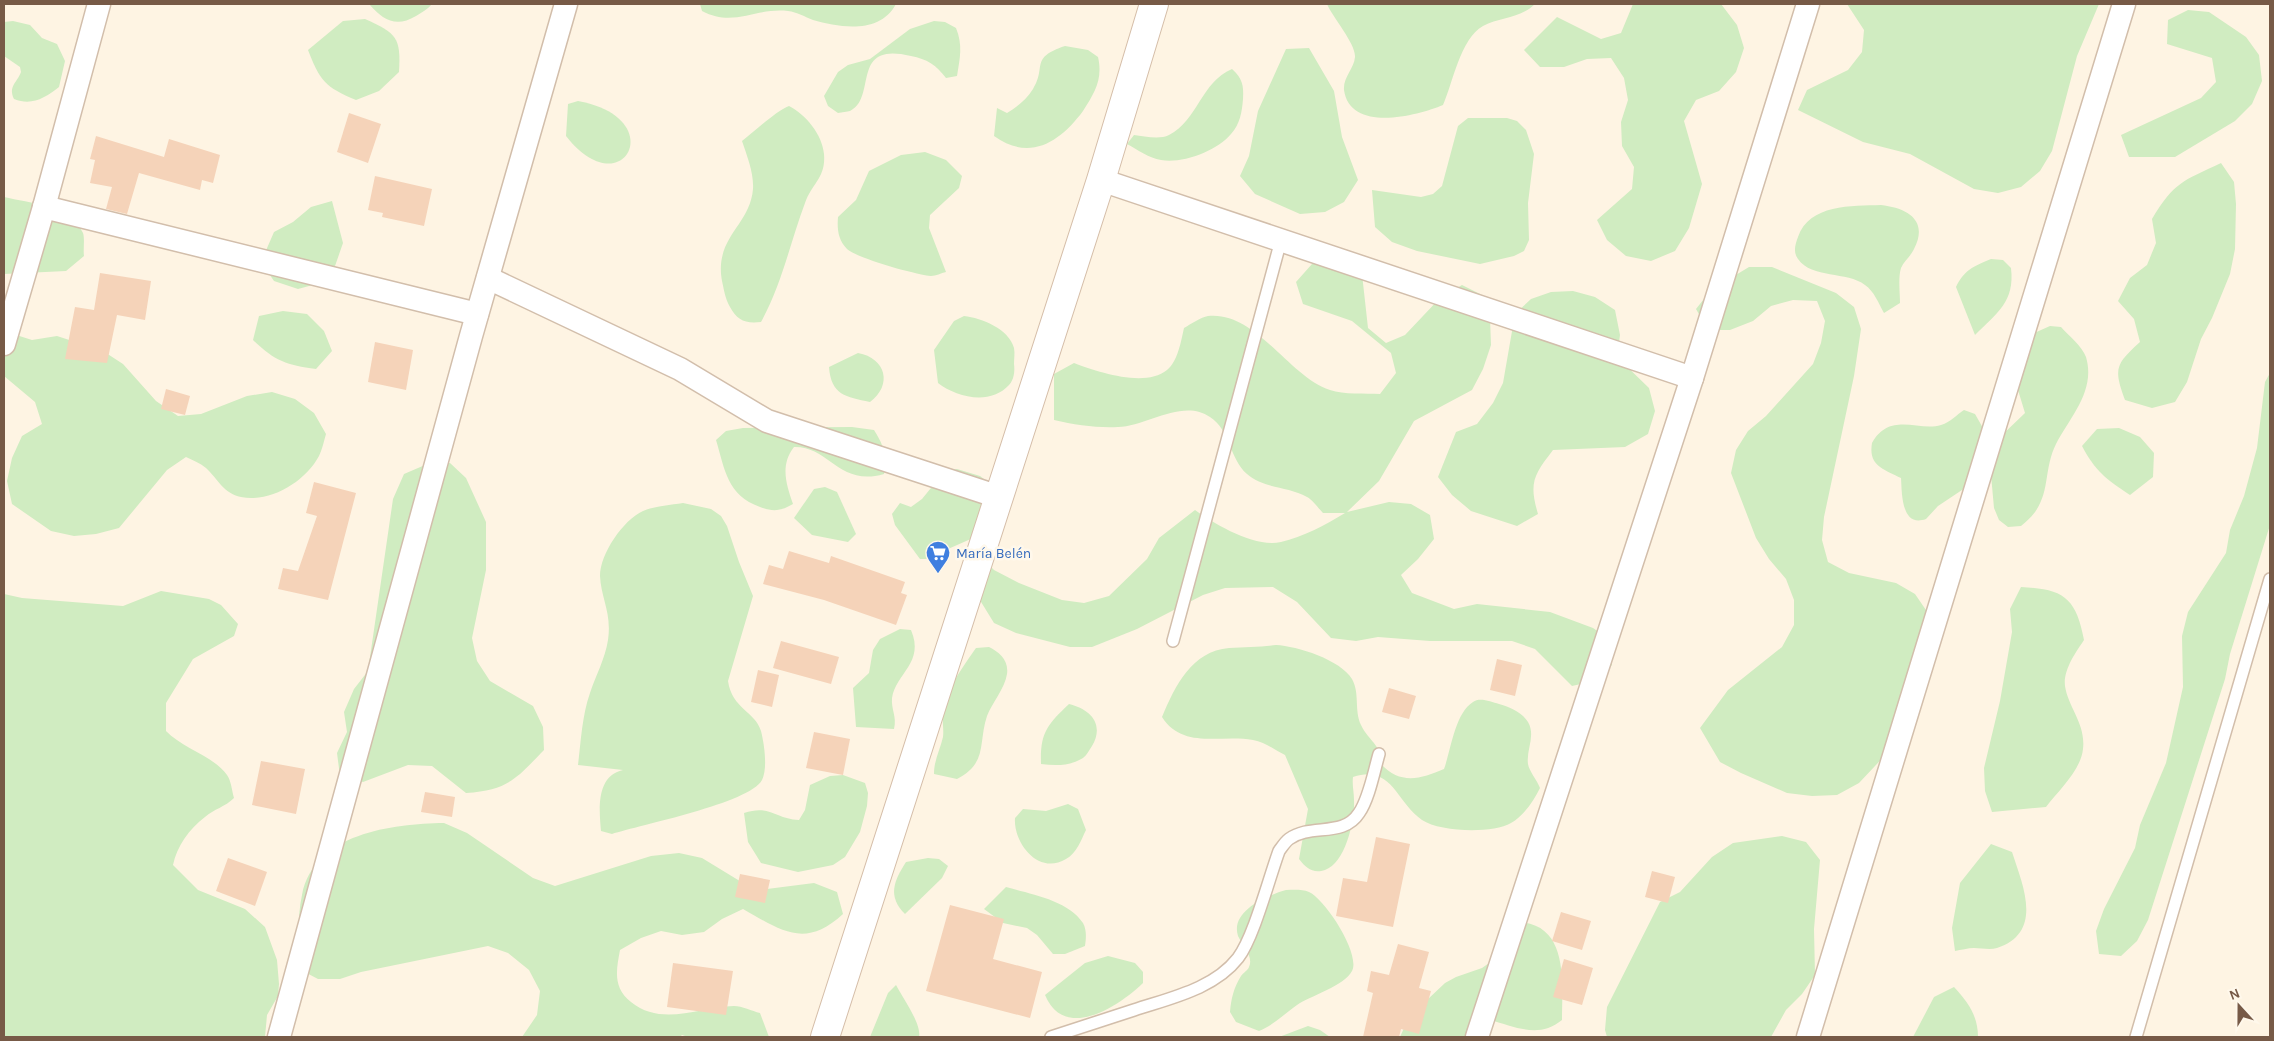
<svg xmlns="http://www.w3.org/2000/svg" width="2274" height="1041" font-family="Karla,sans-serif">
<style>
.green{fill:#d0ecc1}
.building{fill:#f5d3b9}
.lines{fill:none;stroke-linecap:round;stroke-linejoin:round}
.lane-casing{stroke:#d2beab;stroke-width:14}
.street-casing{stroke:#d2beab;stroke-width:25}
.secondary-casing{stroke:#d5bea9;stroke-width:30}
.lane{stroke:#fff;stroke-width:11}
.street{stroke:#fff;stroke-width:22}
.secondary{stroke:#fff;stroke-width:28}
.labels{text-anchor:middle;stroke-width:5;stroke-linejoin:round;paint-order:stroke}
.shop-label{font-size:14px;fill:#366cbe;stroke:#fff8eb;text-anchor:start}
</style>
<rect width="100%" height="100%" fill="#fef4e3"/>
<g class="green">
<path d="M369,4H432C428,9 422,12 416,16C396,28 383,20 369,4Z"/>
<path d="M700,4H896C880,34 841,28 813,20C805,17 797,12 788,11C756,7 734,28 702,11Z"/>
<path d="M1327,4H1535C1521,18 1500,17 1483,26C1460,39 1453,83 1443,105C1417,116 1350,133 1344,90C1343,77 1354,69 1355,57C1356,44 1333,18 1327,4Z"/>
<polygon points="1633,4 1721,4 1737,25 1744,48 1736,72 1719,91 1696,100 1684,121 1702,184 1689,228 1675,251 1651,261 1626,256 1607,240 1597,220 1632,189 1634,167 1622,146 1621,122 1628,100 1624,78 1611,58 1587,59 1564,67 1540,67 1524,50 1557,17 1601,39 1621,33"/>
<polygon points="1847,4 2099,4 2077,56 2052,151 2040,171 2021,187 1998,193 1974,189 1910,154 1863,142 1798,110 1807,90 1848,70 1862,52 1864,30"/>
<polygon points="2188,10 2209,12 2246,37 2259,55 2262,81 2252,104 2235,121 2175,157 2129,157 2121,135 2201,98 2216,82 2212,58 2167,44 2168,20"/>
<path d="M365,19C397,33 401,38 399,72L379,91L356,100C325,87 320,81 308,50L343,21Z"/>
<path d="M13,21L30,25L42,38L57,44L65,61L59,87C45,98 32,106 14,99C8,86 17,83 21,72L20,67L4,56V22Z"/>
<path d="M934,21L945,22L956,28C963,45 960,58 957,76L946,78C936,65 927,59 911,56C849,41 878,97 850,111C847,112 842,112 838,113L828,106L824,96L838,72L848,65L870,59L910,29Z"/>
<path d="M1065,46L1088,50L1098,57C1103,79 1095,92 1083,111C1060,142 1030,162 994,136L997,108L1007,113C1017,107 1027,99 1033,89C1047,67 1029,58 1065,46Z"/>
<polygon points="1309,48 1334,91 1342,137 1358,180 1344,202 1325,212 1300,214 1255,194 1240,176 1249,156 1258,111 1286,49"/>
<path d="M1232,69C1242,78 1244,85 1243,99C1242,112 1240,124 1231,134C1217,151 1182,164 1161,160C1149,158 1138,150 1127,144L1134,135C1144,136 1159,140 1169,135C1198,120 1201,82 1232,69Z"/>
<path d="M578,101C672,118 622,208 566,136L568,104Z"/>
<path d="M789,106C806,115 822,134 824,154C826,178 812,183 805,203C790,243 782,284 761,322C745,324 737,320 730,307C725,298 724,290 722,281C714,237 750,226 753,189C754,173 747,156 742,141C755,131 776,111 789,106Z"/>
<polygon points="1468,118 1507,118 1517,121 1526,130 1534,154 1528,203 1529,240 1524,251 1514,256 1480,264 1417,251 1392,242 1375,227 1372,190 1421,197 1433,194 1442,186 1458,126"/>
<path d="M925,152L946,160L962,176L959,188L930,215L929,228L946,272C941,273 936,276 931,276C917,275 856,258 847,249C838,240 837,229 838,217L856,200L869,171L901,155Z"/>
<path d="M2221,163L2234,182L2236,204L2235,249L2230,274L2212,318L2201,339L2187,382L2175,402L2152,408L2125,400C2113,368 2116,364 2140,342L2134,319L2118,301L2130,278L2147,265L2156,243L2152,219C2174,182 2183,181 2221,163Z"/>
<path d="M4,197C29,203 71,206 83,233C85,239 83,250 84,256L66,271L4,274Z"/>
<polygon points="332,201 343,243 335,266 320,283 298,289 274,281 261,262 274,232 293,222 311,207"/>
<path d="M1881,205C1907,208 1929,220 1914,249C1911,256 1904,261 1901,268C1898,278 1900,293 1900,303L1884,313C1879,304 1874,291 1865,285C1847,271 1812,279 1798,259C1793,252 1795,245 1798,237C1809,204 1852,206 1881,205Z"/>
<path d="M1336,254L1360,256L1368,328L1386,343L1405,335L1440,298L1462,285L1484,296L1490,318L1491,345L1483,369L1472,390L1414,421L1379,481L1347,512L1389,502L1411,504L1430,515L1434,539L1418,559L1401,575L1412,593L1454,609L1477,604L1550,612L1593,628L1612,641V665L1594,681L1572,686L1535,649L1512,641H1430L1378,637L1356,641L1331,638L1297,602L1273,587L1225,588L1203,595L1137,629L1092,647H1070L1016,633L994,623L970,584L978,554L994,570L1019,583L1062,600L1084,603L1109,596L1147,559L1159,538L1195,510C1215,524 1254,548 1281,542C1303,537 1325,525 1345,513H1323C1318,508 1313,500 1307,497C1288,486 1264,489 1247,474C1229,458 1231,431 1210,417C1183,398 1147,426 1118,427C1097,428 1075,425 1054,420V374L1074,363C1098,372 1145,388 1167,370C1178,361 1181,341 1184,328C1191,324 1201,317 1208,316C1256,311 1288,376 1330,390C1344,395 1365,393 1380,394L1396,373L1391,353L1352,321L1303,304L1296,282L1312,264Z"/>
<path d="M1991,259L2003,260L2011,268C2015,302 1997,313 1975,335L1956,287C1964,270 1974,266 1991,259Z"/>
<polygon points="1749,267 1772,267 1836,293 1854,307 1861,329 1854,376 1824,517 1822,540 1828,562 1849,573 1896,583 1915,594 1928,613 1891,749 1859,783 1837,795 1812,796 1787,793 1741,773 1720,762 1700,728 1728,690 1782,647 1794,625 1794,600 1786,579 1769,559 1756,538 1731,473 1736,450 1748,431 1766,416 1813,364 1821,343 1825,321 1817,301 1793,300 1771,306 1753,321 1730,330 1708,330 1696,309 1711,290"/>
<path d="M1573,291L1595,297L1615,310L1620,335L1617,357L1649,388L1655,411L1648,434L1625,447L1553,450C1533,476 1529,483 1538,514L1517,526L1471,511L1452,495L1438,477L1456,432L1477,424L1493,403L1503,383L1515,314L1531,299L1551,292Z"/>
<path d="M283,311L307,314L324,331L332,351L316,369C286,365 275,361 253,340L259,316Z"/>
<path d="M964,316C982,318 1009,329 1014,348C1015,353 1014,359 1014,364C1015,371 1014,380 1009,385C990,406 956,397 938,383L934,350L954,321Z"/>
<path d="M2050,326L2061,327C2069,336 2082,346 2086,357C2096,391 2070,417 2056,444C2041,474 2054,501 2021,526L2008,527L1999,520L1994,508L1990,464L2000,437L2025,413L2014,377L2030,335Z"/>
<path d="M10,333L32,340L57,336L103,351L123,364L156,401L178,416L201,414L247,396L272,392L295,399L314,413L326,434C324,441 322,450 319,456C305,482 270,503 241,497C224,494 217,478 206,468C200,463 192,460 186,457L167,470L119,528L96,534L74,536L51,531L12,504L7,481L12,458L22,436L42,424L35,402L4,376V338Z"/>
<path d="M858,353C886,358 893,385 870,402C846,397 831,395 829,367Z"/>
<polygon points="2270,373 2270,525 2230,654 2225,679 2148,920 2137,941 2121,956 2099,954 2096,931 2104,909 2135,848 2140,825 2166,763 2183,687 2182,636 2188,612 2226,553 2230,530 2244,496 2257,448 2265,382"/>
<path d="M1964,410L1975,414L1987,435L1965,488L1938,506L1926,519C1901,528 1902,493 1901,478C1884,469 1868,466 1872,443C1890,411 1919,432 1941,425C1951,422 1956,415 1964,410Z"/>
<path d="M852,427L874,430C883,444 888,457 884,474C839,487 829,446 794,447C780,465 786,484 793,504C781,511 773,512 760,507C727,495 725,470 716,440L726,431L743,428Z"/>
<path d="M2119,428L2140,437L2154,453L2153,477L2130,495C2107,480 2095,471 2082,446L2097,429Z"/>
<path d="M450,463L466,478L486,522V570L472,638L477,661L490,681L533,706L543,727L544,750C516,779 508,790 466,793L432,766L408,765L363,782L340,776L337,753L347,732L344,712L354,689L368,671L393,499L404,474L425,465Z"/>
<polygon points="957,469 980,476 989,483 973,538 948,549 937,548 933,559 920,559 895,525 892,514 900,503 911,507 922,499 944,472"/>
<polygon points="825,487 837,492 856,534 848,542 812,535 794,518 814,489"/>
<path d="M683,503L711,509L721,516L727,526L739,562L753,596L728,681C732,709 755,711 761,731C764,743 768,768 762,780C750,803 640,825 612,834L601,831C599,809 596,776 623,770L578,765C581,741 582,716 590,693C596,675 605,659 608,640C612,613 601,598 600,576C600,554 623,520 643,511C655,506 670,505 683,503Z"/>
<path d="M2021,587C2063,589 2076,597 2084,640C2076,652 2063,670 2065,686C2068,707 2086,724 2083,749C2081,770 2059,790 2046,807L1992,812L1985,791L1984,768L2000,701L2012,632L2010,609Z"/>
<path d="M161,591L209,599L221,605L238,624L234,636L193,659L166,703V731C182,748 215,757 227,775C231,780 232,791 234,798C225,807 214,809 205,817C189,829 177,846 173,865L198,890L245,909L265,927L277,960L279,984L278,996L267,1015L265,1037H4V594L22,598L123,606Z"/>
<path d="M900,629L911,630C925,663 896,673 892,698C891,710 897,716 894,729L856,727L853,688L869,673L873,650L880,639Z"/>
<path d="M1276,645C1297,646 1341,660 1352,679C1360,693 1354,710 1361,725C1369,742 1381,743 1381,764C1400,785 1421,779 1444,769C1451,750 1455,713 1473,702C1480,697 1491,702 1499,704C1509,707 1522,712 1528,722C1536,736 1526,750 1528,764C1529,771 1537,780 1540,788C1534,800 1524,816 1511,823C1492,834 1440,832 1422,820C1396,802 1392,764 1353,777C1352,785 1354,792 1354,800C1355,819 1346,863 1325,870C1313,874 1306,868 1299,859L1308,809L1285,755C1275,750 1265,742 1253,740C1221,734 1183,750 1162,717C1175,686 1192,651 1229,648C1245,647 1261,647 1276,645Z"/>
<path d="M989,647C999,652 1009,660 1007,674C1005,688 992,703 987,716C978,743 988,763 957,779L934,774C934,760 940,750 943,737C944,729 942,721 943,714C945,690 963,667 976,648Z"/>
<path d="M1069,704C1090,709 1105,724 1092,746C1089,750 1087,755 1083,758C1070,766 1056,766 1041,764C1040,733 1047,725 1069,704Z"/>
<path d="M843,775L865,783L868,793L867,806L860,832L845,857L833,865L798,872L761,863L748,842L744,813C770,804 775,819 799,820L805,810L810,785L830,776Z"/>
<path d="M1068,804L1078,809L1086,830C1081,840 1077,853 1066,859C1038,876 1013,842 1015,818L1023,809L1046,811Z"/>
<path d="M444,823L467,833L533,878L555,886L651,856L679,853L702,858L743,883L767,889L814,883L837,892L843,914C805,949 782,931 743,909L722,919L704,932L682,935L661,931L641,938L620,950C616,971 613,988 631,1002C662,1027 699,1007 734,1006C742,1006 752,1011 760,1013L769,1037H688L682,1035L680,1037H522L537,1015L540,991L529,970L508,953L488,946L361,972L340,979H318L297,968C299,944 297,918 302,895C314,833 392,824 444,823Z"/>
<polygon points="1782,836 1806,842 1820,860 1814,929 1815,975 1802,994 1786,1010 1771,1037 1607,1037 1605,1030 1607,1007 1660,902 1680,892 1712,857 1733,843"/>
<path d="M1991,844L2012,852C2023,886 2044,932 1997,948C1990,950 1981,948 1974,948C1968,948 1961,950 1955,951L1952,928L1960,883Z"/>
<path d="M928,858L939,859L948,866L942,878L905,914C887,896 894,881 906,862Z"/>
<path d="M1006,887C1030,894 1068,900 1083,923C1087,930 1086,939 1085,946L1065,954H1053L1037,935L1027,928L1003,923L984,909Z"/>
<path d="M1286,890C1293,890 1302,889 1309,892C1325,899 1361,954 1352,971C1344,986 1310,996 1297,1005C1284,1014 1274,1025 1259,1031L1236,1022L1230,1012C1231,999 1234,987 1241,976C1243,973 1248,970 1249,967C1254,956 1242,945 1238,936C1230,911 1268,895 1286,890Z"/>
<path d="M1519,922C1569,925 1562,982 1562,1020C1539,1039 1516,1027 1490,1020L1484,1037H1400L1409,1017L1445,983L1456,977L1482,968L1492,961Z"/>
<path d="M1108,956L1135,963L1143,972V983C1117,1008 1064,1041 1045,995L1085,963Z"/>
<path d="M896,985C902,997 922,1024 919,1037H870L888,993Z"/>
<path d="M1954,987C1968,1002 1978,1016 1978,1037H1913L1934,997Z"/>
<polygon points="1308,1026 1320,1030 1330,1037 1279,1037"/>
</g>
<g class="building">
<polygon points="349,113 381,124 368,163 337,152"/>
<polygon points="96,136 164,157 169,139 220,155 213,183 202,180 200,190 139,173 127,214 106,209 112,187 90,183 95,160 90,159"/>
<polygon points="375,176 432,189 424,226 382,217 383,213 368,210"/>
<polygon points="100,273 151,281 145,320 117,315 107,363 65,359 75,307 94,310"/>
<polygon points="375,342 413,350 406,390 368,382"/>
<polygon points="166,389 190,396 185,415 161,409"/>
<polygon points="314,482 356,493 328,600 278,589 283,568 298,571 317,516 306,513"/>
<polygon points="789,551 829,563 831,556 905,582 901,593 907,595 896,625 824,600 763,584 769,565 783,569"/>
<polygon points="781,641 839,657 831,684 773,668"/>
<polygon points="1497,659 1522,665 1515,696 1490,690"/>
<polygon points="758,670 779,675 772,707 751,702"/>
<polygon points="1389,688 1416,696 1409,719 1382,712"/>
<polygon points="814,732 850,739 843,775 806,768"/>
<polygon points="261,761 305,769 296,814 252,805"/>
<polygon points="425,792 455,797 452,817 421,812"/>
<polygon points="1376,837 1410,844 1393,927 1336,916 1343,878 1367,882"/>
<polygon points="228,858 267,872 255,906 216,891"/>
<polygon points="1652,871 1675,877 1668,903 1645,897"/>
<polygon points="740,874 770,880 765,903 735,897"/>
<polygon points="950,905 1004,919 993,959 1042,972 1030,1018 926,991"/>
<polygon points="1561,912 1591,921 1582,950 1552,941"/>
<polygon points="1398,944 1429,952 1419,988 1431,991 1419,1034 1401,1029 1399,1037 1363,1037 1373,993 1367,991 1371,971 1389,975"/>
<polygon points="1564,959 1593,968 1582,1005 1553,997"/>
<polygon points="673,963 733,971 726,1015 667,1007"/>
</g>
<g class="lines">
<defs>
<g id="lane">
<polyline points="1173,641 1281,240"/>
<path d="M1051,1037C1079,1028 1106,1019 1134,1010C1170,998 1214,989 1238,958C1254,937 1269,878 1279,851C1282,847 1285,842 1289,839C1311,823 1343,838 1359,813C1369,799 1374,771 1379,754"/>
<polyline points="2136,1037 2270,579"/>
</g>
<g id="street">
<polyline points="1101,180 1692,378"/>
<polyline points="44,207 477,314"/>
<polyline points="488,278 680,369 767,421 999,497"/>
<polyline points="4,344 44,207 99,4"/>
<polyline points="279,1037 471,336 566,4"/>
<polyline points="1477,1037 1692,378 1808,4"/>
<polyline points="1808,1037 2124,4"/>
</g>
<polyline id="secondary" points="825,1037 1101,180 1154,4"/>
</defs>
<use href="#lane" class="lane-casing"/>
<use href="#street" class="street-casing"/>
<use href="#secondary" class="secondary-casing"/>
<use href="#lane" class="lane"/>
<use href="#street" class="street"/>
<use href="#secondary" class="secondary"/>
</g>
<defs>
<symbol id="supermarket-pin" viewBox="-11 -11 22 30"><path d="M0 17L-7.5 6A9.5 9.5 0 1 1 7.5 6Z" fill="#3f7fe0" stroke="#fff8eb"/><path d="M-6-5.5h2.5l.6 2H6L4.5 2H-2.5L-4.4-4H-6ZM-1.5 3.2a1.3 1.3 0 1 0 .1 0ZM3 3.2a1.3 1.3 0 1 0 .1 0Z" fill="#fff"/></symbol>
</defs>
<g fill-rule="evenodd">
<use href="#supermarket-pin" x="924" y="539" width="28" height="38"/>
</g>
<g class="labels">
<g class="shop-label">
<text x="956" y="558">María Belén</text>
</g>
</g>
<rect width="2274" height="1041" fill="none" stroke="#775a47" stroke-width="10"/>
<g transform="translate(2239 1006) rotate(339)" stroke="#fff8eb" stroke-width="4" paint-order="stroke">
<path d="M0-4L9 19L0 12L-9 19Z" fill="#775a47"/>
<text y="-8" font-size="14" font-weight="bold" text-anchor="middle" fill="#775a47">N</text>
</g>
</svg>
